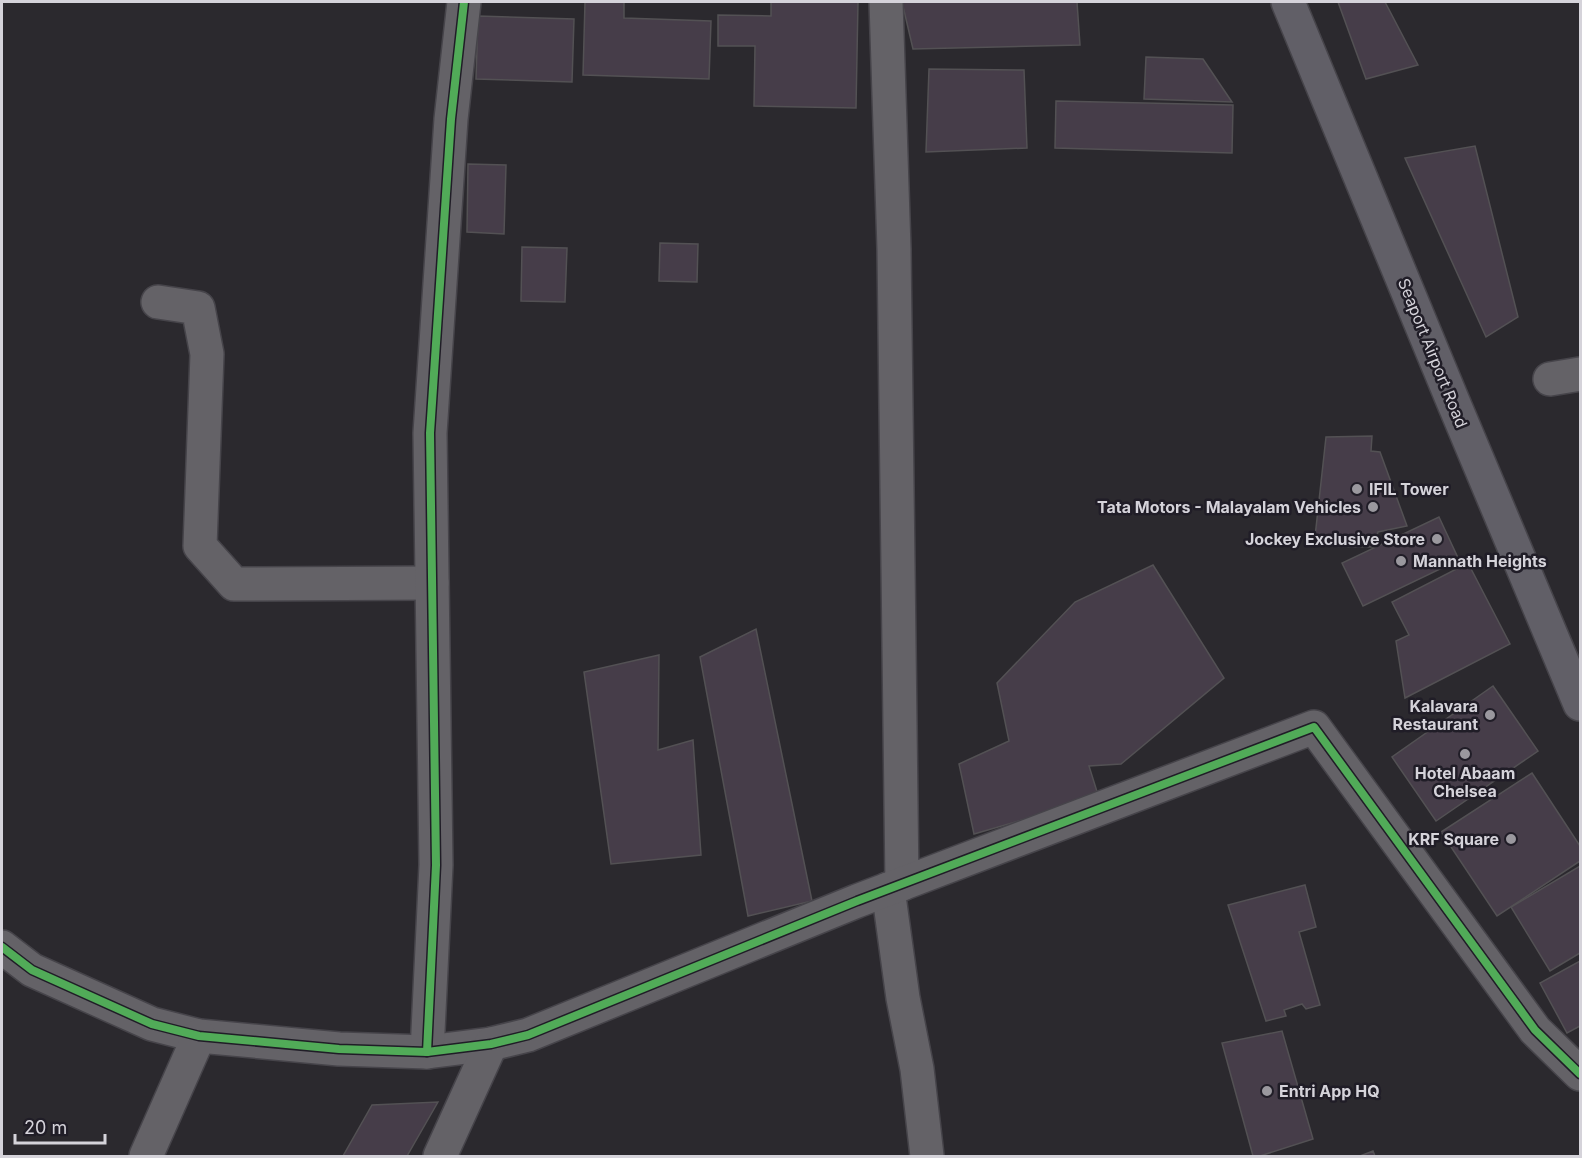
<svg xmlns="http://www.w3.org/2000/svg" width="1582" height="1158" font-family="Inter,sans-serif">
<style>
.building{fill:#463d49;stroke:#535154;stroke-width:1.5}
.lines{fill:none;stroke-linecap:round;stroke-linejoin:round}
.minor-casing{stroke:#46444a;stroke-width:36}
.major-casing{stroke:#46444a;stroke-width:36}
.minor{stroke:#646267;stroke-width:33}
.major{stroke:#615f67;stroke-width:33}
.cycleway-casing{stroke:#201d27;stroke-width:11}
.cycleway{stroke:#51ab58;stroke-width:8}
.poi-dot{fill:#9a989e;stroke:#201d27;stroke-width:2}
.labels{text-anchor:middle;stroke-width:5;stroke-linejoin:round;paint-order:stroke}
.street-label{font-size:16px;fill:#d5d3da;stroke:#201d27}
.poi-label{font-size:16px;font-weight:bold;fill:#d5d3da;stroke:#201d27;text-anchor:end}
</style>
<rect width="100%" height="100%" fill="#2b292e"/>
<g class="building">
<polygon points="585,2 624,2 624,18 711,21 709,79 583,75"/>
<polygon points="771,2 858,2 856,108 754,106 755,46 718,46 718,15 771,16"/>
<polygon points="902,2 1077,2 1080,45 913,49"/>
<polygon points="1338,2 1385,2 1418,65 1366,79"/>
<polygon points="478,16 574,19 572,82 476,79"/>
<polygon points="1146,57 1203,59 1232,102 1144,99"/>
<polygon points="929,69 1024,70 1027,148 926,152"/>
<polygon points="1056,101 1233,105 1232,153 1055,148"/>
<polygon points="1475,146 1518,317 1486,337 1405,158"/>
<polygon points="468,164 506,165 504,234 467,232"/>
<polygon points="660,243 698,244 697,282 659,281"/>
<polygon points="522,247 567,248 565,302 521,301"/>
<polygon points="1372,436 1371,451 1380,452 1407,526 1378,532 1374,547 1314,546 1326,437"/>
<polygon points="1439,517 1459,560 1363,606 1342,563"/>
<polygon points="1468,563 1510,644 1405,698 1396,641 1409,635 1392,602"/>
<polygon points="1153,565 1224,678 1121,764 1089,766 1099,798 974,834 959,764 1009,741 997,683 1075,602"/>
<polygon points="756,629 812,901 748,916 700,657"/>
<polygon points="659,655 658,750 693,740 701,855 611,864 584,672"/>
<polygon points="1493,686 1538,751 1436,821 1392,757"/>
<polygon points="1532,773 1580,846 1580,861 1497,916 1441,832"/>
<polygon points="1580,866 1580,953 1550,971 1511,907"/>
<polygon points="1305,885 1316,927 1299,932 1320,1005 1306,1009 1302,1004 1284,1010 1286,1016 1266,1021 1228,905"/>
<polygon points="1580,961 1580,1026 1567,1033 1540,983"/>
<polygon points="1282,1031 1313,1139 1260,1156 1253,1156 1222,1043"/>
<polygon points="438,1102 407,1156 343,1156 372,1105"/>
<polygon points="1373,1151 1375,1156 1360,1156"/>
</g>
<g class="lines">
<defs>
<g id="minor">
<polyline points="886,2 894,249 902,884"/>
<polyline points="158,302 198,308 207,354 200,546 234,584 432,583"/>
<polyline points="1550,379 1580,374"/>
<polyline points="888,889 903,998 917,1069 927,1156"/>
<polyline points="2,947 32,970 152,1024 199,1036 339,1049 427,1052 491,1044 528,1035 857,901 1314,727 1535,1030 1580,1074"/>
<polyline points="427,1052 436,865 430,433 451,119 464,2"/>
<polyline points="146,1156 199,1036"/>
<polyline points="440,1156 491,1044"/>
</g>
<polyline id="major" points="1288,2 1452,399 1580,704"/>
</defs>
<use href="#minor" class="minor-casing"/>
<use href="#major" class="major-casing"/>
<use href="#minor" class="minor"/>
<use href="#major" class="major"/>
<defs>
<g id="cycleway">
<polyline points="2,947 32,970 152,1024 199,1036 339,1049 427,1052 491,1044 528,1035 857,901 1314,727 1535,1030 1580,1074"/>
<polyline points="427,1052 436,865 430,433 451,119 464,2"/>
</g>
</defs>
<use href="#cycleway" class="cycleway-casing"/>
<use href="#cycleway" class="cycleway"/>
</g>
<g class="poi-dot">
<circle cx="1357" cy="489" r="6"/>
<circle cx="1373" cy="507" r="6"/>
<circle cx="1437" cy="539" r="6"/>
<circle cx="1401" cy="561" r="6"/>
<circle cx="1490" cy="715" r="6"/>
<circle cx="1465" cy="754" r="6"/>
<circle cx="1511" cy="839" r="6"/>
<circle cx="1267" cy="1091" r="6"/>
</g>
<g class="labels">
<g class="street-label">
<text transform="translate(1433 353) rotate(68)" y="6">Seaport Airport Road</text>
</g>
<g class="poi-label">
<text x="1369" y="495" text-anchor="start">IFIL Tower</text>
<text x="1361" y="513">Tata Motors - Malayalam Vehicles</text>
<text x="1425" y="545">Jockey Exclusive Store</text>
<text x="1413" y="567" text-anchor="start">Mannath Heights</text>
<text x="1478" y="712">Kalavara<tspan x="1478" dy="18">Restaurant</tspan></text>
<text x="1465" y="779" text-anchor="middle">Hotel Abaam<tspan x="1465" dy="18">Chelsea</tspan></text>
<text x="1499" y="845">KRF Square</text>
<text x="1279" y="1097" text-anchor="start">Entri App HQ</text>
</g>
</g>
<rect width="1582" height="1158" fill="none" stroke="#d5d3da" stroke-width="6"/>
<path d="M15 1134v9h90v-9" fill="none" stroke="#d5d3da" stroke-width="3"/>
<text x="24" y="1134" font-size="18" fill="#d5d3da" stroke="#201d27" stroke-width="4.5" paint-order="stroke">20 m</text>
</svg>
